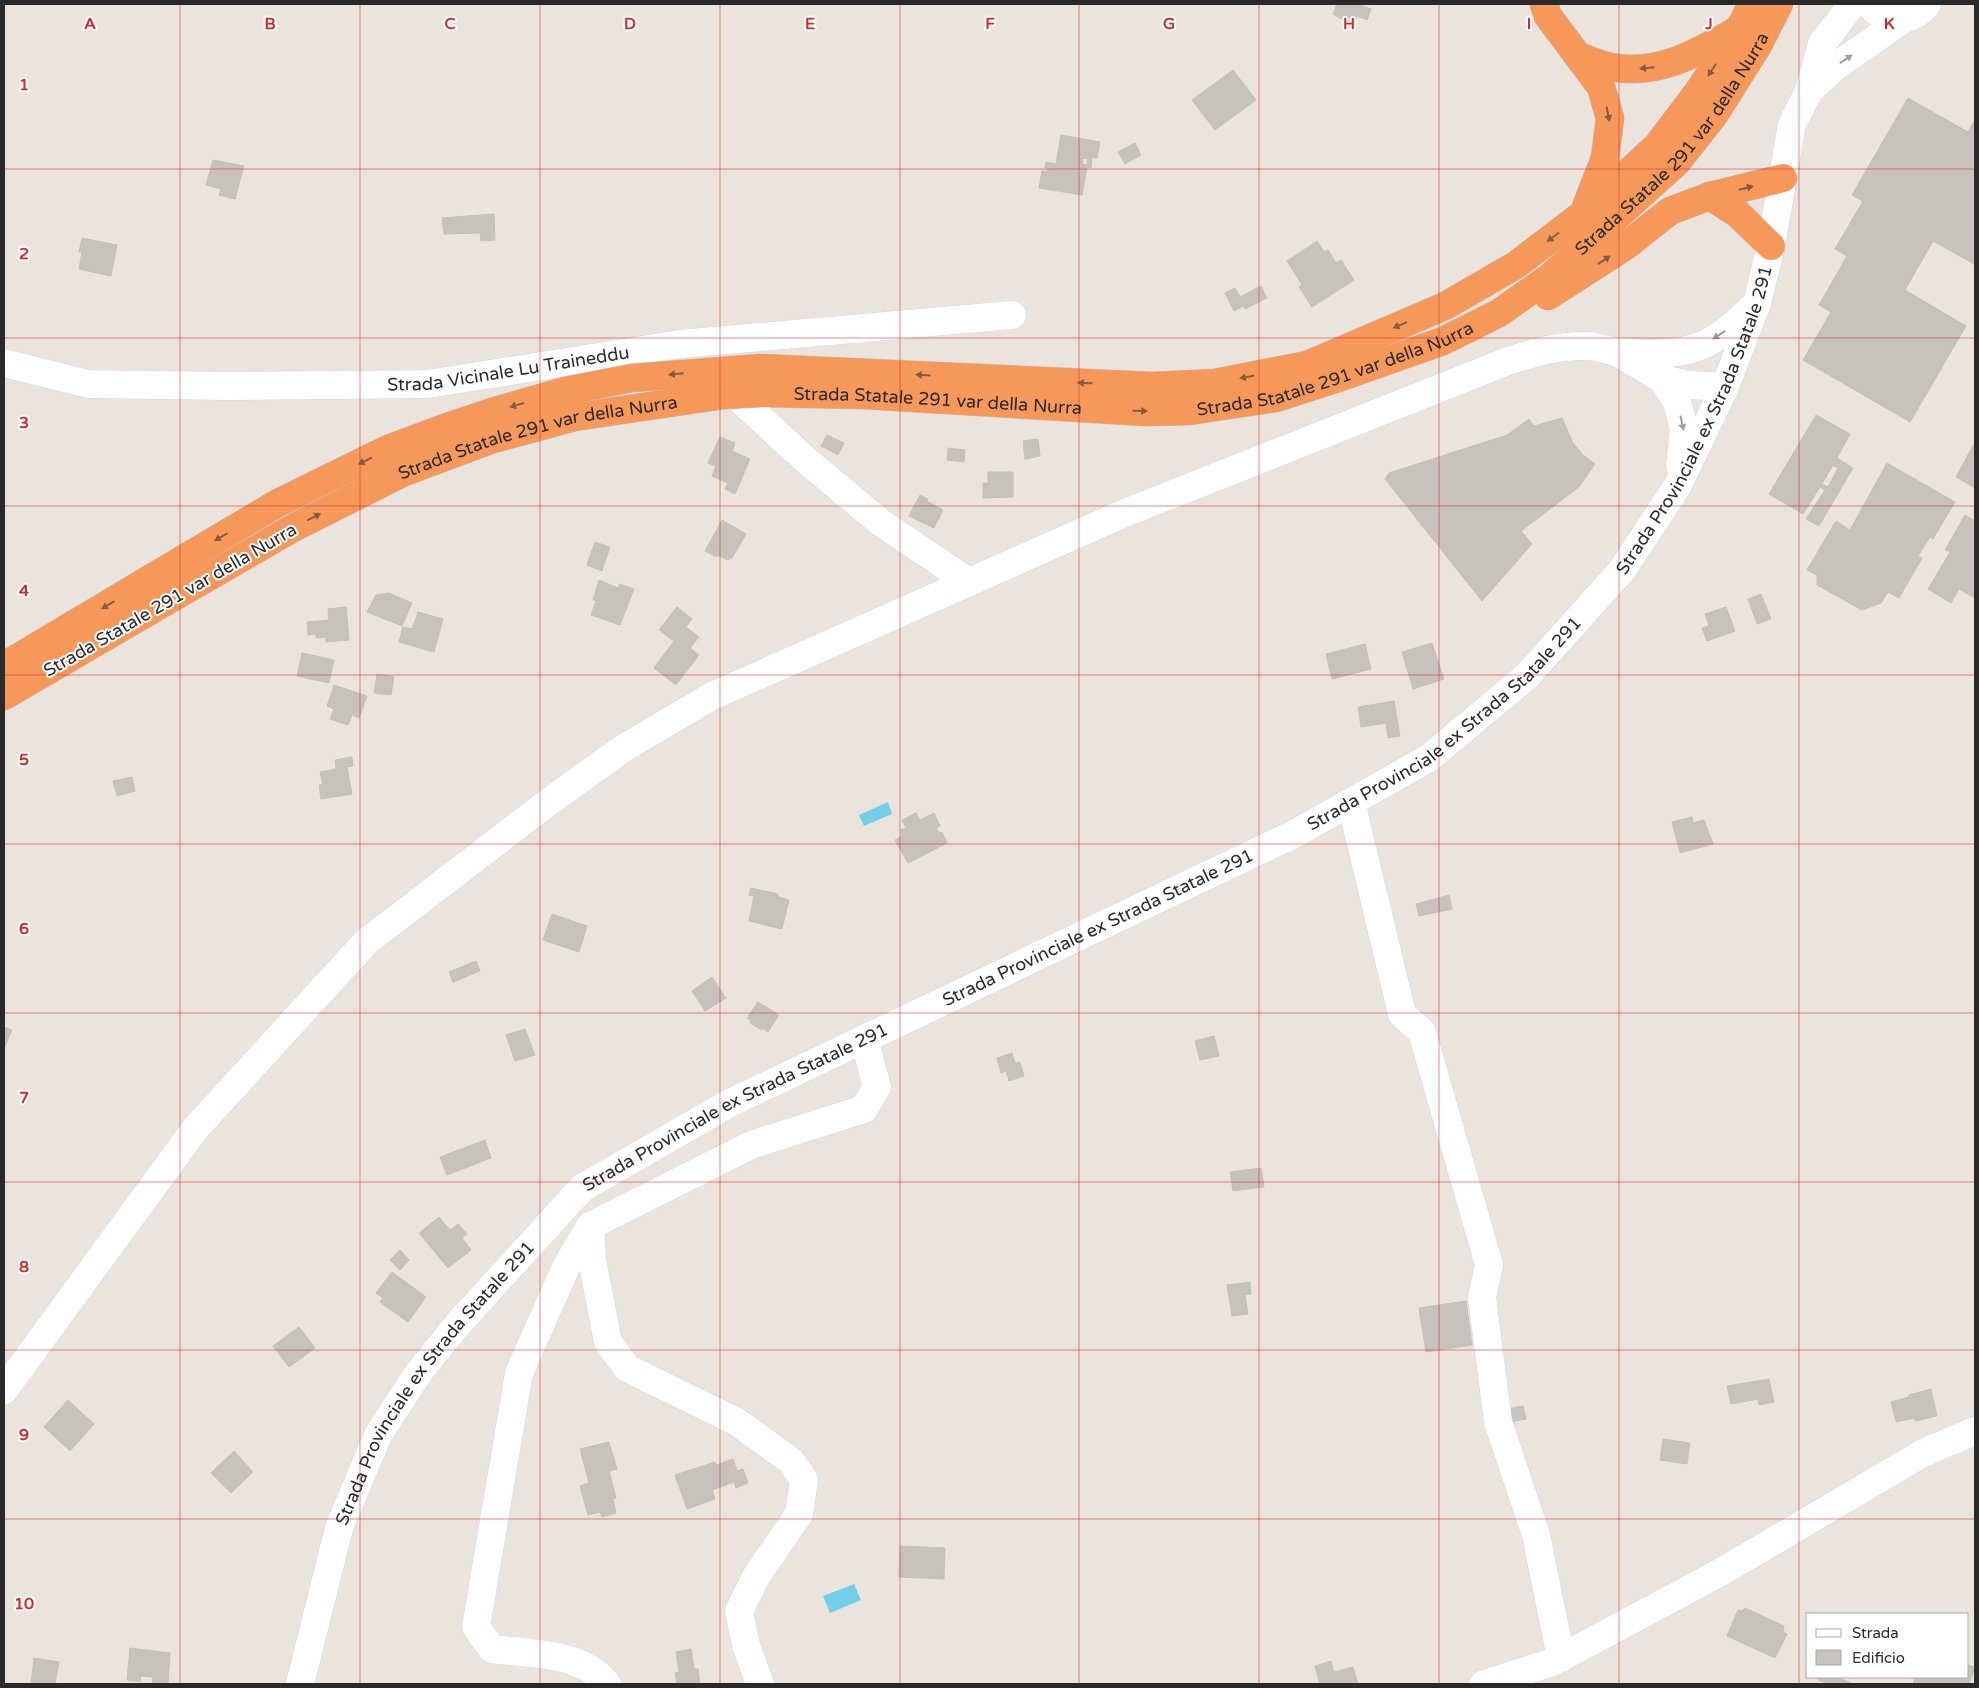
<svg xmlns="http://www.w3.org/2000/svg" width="1979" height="1688" font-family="'Varela Round',sans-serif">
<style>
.water{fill:#73cfe9}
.building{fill:#c7c2bb;stroke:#c6c0b6;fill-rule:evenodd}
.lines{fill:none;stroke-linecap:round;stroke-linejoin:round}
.minor-casing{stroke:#d2d5e2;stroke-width:29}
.highway-casing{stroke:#c3c3c3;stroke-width:29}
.minor{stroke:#fff;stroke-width:28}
.highway{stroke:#f7985b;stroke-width:28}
.highway-bridge-casing{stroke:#c3c3c3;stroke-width:29;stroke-linecap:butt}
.highway-bridge{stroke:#f7985b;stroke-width:28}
.oneway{fill:#9f9f9f}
.oneway2{fill:#865c40}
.grid{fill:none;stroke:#d62828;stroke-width:1;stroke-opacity:0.55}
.labels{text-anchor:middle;stroke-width:4;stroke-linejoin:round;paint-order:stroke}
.street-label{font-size:18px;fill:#2a2a2a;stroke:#fff}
.grid-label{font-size:16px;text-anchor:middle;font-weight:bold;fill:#d62828;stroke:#fff;stroke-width:4;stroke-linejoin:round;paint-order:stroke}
</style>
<rect width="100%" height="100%" fill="#ebe4dc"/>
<g class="water">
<polygon points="888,802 892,814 864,826 859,815"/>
<polygon points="854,1584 861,1600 830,1613 823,1596"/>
</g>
<g class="building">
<polygon points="1337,4 1357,4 1371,9 1367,20 1357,16 1354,26 1333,14"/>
<polygon points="1233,70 1256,100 1215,130 1192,100"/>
<polygon points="1908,98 1968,132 1975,120 1975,262 1974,264 1933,241 1905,290 1966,326 1910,422 1803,360 1831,312 1819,305 1847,256 1835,249 1863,201 1852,195"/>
<path d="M1061,135L1100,142L1097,158L1092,157L1091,168L1087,167L1082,195L1039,188L1042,171L1047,172L1048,168H1045L1046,162L1056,164ZM1083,158L1088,159L1087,165L1082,164Z"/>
<polygon points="1135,143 1141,155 1125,164 1118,152"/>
<polygon points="213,160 244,166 235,199 219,195 221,189 206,185"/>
<polygon points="494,214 495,240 481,241 480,233 444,234 442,218"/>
<polygon points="82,238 117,245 111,276 79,269 82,252 79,252"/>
<polygon points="1317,241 1324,252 1328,250 1336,263 1341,260 1354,280 1312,307 1299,287 1302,285 1287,261"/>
<polygon points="1261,286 1267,298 1245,309 1244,306 1234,311 1225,293 1235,288 1240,297"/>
<path d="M1816,415L1850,434L1837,458L1853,468L1819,526L1806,519L1825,490L1820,487L1803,514L1769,494ZM1833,465L1838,468L1828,487L1822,484Z"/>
<polygon points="1562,418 1573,443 1583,455 1595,464 1579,487 1521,531 1532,544 1482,601 1385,479 1389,473 1507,435 1529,419 1534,426"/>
<polygon points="827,435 844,443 838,455 821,446"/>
<polygon points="720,437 735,443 732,451 750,459 735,494 725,489 728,483 712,476 716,466 708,463"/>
<polygon points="1038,439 1040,456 1025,459 1023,441"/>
<polygon points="1975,442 1975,488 1956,477"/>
<polygon points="948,448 965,450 964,462 947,460"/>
<polygon points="1887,463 1955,502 1933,539 1930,537 1918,556 1922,558 1899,598 1888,592 1881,603 1862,610 1817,585 1817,575 1807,570 1836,521 1850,530"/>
<polygon points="988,472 1013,472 1013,497 983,498 983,483 988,483"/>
<polygon points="920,495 928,499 927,501 943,510 934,528 909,516"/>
<polygon points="1965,515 1975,521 1975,598 1959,589 1951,603 1928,589 1950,552 1945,550"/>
<polygon points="722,520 746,534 732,558 727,560 718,555 717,557 705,551"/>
<polygon points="595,542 610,547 602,571 587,565"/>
<polygon points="599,580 618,588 620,584 634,589 620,625 591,615 596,601 593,600"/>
<polygon points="389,593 412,603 402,626 367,612 376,595"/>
<polygon points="1761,594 1771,619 1757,624 1748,599"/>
<polygon points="346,607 349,640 326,642 326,637 316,638 316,634 308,635 307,622 329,620 328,609"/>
<polygon points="677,607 692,619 686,627 699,637 690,648 699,655 676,685 654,668 674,641 659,630"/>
<polygon points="1726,607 1735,631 1707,641 1702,628 1709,626 1705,614"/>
<polygon points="418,612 443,619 434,652 399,642 403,627 412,629"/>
<polygon points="1432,643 1444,679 1413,689 1402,652"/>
<polygon points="1365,644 1371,669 1332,679 1326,654"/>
<polygon points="302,653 334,660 329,683 297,676"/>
<polygon points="377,674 394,677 391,695 374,693"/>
<polygon points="334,685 367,696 359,718 352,715 348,725 330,719 334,709 327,706"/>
<polygon points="1394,701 1400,736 1388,738 1386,723 1361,727 1358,707"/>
<polygon points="352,757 353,766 347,767 352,794 321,799 319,785 323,784 320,772 336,769 335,760"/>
<polygon points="132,777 135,791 117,796 113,781"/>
<polygon points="916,813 920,820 934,813 940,826 936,828 939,833 942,832 947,843 908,863 895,840 902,836 901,830 906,828 902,820"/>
<polygon points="1692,817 1693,823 1704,820 1713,844 1680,853 1672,822"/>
<polygon points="751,888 778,894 778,897 789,900 782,929 749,921 754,896 749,895"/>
<polygon points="1449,895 1452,909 1419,916 1416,904"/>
<polygon points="552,914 587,926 579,952 543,940"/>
<polygon points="476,961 480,971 453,982 449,972"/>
<polygon points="712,977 726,998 705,1011 692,991"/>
<polygon points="758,1002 779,1015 768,1032 763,1028 762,1030 750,1023 751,1021 747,1018"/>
<polygon points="4,1027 12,1030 4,1049"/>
<polygon points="525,1029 535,1055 515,1061 506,1035"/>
<polygon points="1214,1036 1219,1056 1200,1060 1195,1041"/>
<polygon points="1012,1053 1015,1063 1020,1062 1024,1076 1009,1081 1006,1071 1001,1073 997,1058"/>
<polygon points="485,1140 491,1158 447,1175 440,1157"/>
<polygon points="1261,1168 1264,1187 1233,1191 1230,1172"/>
<polygon points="439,1217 450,1230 458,1224 467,1234 462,1238 471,1250 448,1268 419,1233"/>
<polygon points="400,1250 409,1260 400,1270 390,1260"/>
<polygon points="392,1272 426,1297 408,1322 380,1302 383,1298 376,1293"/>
<polygon points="1250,1282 1251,1294 1245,1295 1248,1314 1232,1316 1227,1285"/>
<polygon points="1466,1301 1472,1345 1426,1352 1419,1308"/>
<polygon points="299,1327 315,1348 289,1367 273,1346"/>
<polygon points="1769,1379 1774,1402 1759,1405 1758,1399 1731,1404 1727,1386"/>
<polygon points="1931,1389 1937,1416 1915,1421 1914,1418 1896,1422 1891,1402 1909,1397 1909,1395"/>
<polygon points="68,1400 94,1424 70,1451 44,1427"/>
<polygon points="1523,1406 1526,1419 1510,1422 1507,1409"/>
<polygon points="1663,1439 1690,1443 1687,1464 1660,1460"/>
<polygon points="609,1442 617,1469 609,1471 616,1498 613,1499 616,1513 602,1517 600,1512 588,1515 580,1486 589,1483 580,1449"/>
<polygon points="234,1451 253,1472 231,1493 211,1473"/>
<polygon points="733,1459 737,1471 743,1469 748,1483 736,1488 734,1482 712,1490 715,1499 687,1509 675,1475 715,1462 716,1465"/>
<polygon points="900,1546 945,1548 944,1579 899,1577"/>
<polygon points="1745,1608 1784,1626 1783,1632 1787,1634 1775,1658 1727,1636 1738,1610 1742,1611"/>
<polygon points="130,1648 170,1653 168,1684 152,1684 153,1677 141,1676 140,1681 127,1680"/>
<polygon points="691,1649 694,1669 698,1669 700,1684 677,1684 675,1673 679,1672 676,1652"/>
<polygon points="34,1658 59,1662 55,1684 31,1684"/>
<polygon points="1331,1661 1334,1672 1353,1667 1358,1684 1320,1684 1315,1666"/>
<polygon points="1968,1665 1975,1667 1969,1684 1913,1684 1915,1677 1968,1677"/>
<polygon points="1819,1677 1837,1677 1851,1683 1830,1684 1818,1680"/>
</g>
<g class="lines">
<defs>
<g id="minor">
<path d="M1869,4C1883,23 1913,24 1927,4"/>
<polyline points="1809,91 1836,66 1904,19"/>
<polyline points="1618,353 1662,379 1689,385 1725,387"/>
<path id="s1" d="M4,363L88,384L229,386L428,384L680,344L1012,315"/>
<polyline points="1662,379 1677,402 1684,429 1680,466"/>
<polyline points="722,383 807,461 880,522 969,582"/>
<polyline points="1351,802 1402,1014 1422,1032 1489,1265 1482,1297 1498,1422 1536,1535 1561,1658"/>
<polyline points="590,1226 592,1260 608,1342 627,1368 737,1422 791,1461 804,1480 799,1514 757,1575 739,1611 746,1645 760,1684"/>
<path d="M4,1390L195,1129L366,942L554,798L624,748L712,696L1125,513L1508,361C1533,353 1560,345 1587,346C1596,346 1605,350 1614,351C1642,355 1679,356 1705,344C1724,335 1739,320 1754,306"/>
<path id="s2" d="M300,1684L339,1528L378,1435L419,1372L458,1324L582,1188L728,1104L1296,833L1429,758L1527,676L1622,570L1678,485L1725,387L1757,303L1771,246L1792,124L1809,91L1822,44L1852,4"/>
<path d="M607,1684C582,1652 530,1654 492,1649L476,1627L519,1373L566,1267L590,1226L751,1145L864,1109L877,1087L864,1039"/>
<polyline points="1484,1684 1553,1662 1721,1572 1923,1453 1975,1431"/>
</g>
<g id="highway">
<polyline points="1544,4 1548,16 1601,87 1610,118 1605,158 1586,207"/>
<path d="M1578,56C1589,60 1600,65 1611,67C1658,76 1697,53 1736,31"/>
<polyline points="1710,196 1738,214 1771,246"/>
<polyline points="1548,296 1627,245 1670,211 1710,196 1783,178"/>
<polyline points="760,368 1153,386 1215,383 1307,365 1445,306 1516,265 1584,213 1657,146 1698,92 1739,30 1752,4"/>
<path id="s3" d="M760,393L864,395L1145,412L1189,411L1276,398L1335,379L1443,341L1499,313L1550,277L1677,162L1714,115L1757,47L1779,4"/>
<polyline points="4,666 150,579"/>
<polyline points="4,696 165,602"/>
</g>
</defs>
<use href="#minor" class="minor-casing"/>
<use href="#highway" class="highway-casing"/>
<use href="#minor" class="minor"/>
<use href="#highway" class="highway"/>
<defs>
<g id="highway-bridge">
<polyline points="150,579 278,503 388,449 444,428 492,412 565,391 632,378 760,368"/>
<path id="s4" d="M165,602L293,528L402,473L493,439L575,417L724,395L760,393"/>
</g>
</defs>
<use href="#highway-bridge" class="highway-bridge-casing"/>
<use href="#highway-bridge" class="highway-bridge"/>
</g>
<defs><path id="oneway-solid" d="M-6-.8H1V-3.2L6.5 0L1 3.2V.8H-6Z" transform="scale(1.25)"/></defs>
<g class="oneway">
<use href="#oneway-solid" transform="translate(1846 59) rotate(-34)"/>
<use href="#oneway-solid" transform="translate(1719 335) rotate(147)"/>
<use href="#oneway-solid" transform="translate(1682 423) rotate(78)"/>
</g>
<g class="oneway2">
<use href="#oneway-solid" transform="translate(1647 68) rotate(174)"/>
<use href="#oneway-solid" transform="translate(1712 70) rotate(123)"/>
<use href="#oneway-solid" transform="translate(1608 114) rotate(79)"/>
<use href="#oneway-solid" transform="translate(1746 188) rotate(-14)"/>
<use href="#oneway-solid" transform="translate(1553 237) rotate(143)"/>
<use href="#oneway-solid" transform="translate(1604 260) rotate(-33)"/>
<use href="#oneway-solid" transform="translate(1400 325) rotate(157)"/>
<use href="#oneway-solid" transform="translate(676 374) rotate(175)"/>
<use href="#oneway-solid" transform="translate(923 375) rotate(-176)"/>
<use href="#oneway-solid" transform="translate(1247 377) rotate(169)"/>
<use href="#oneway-solid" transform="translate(1085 383) rotate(-178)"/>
<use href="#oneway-solid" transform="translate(517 405) rotate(164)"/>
<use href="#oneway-solid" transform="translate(1140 411) rotate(2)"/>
<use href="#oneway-solid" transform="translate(365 461) rotate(154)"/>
<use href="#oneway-solid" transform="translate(314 517) rotate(-27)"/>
<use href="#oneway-solid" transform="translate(221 537) rotate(150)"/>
<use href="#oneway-solid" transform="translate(108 605) rotate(149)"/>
</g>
<path class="grid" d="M180,4V1684M360,4V1684M540,4V1684M720,4V1684M900,4V1684M1079,4V1684M1259,4V1684M1439,4V1684M1619,4V1684M1799,4V1684M4,169H1975M4,338H1975M4,506H1975M4,675H1975M4,844H1975M4,1013H1975M4,1182H1975M4,1350H1975M4,1519H1975"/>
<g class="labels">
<g class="street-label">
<text dy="6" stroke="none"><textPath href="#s3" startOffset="1001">Strada Statale 291 var della Nurra</textPath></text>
<text dy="6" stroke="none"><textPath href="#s3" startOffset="582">Strada Statale 291 var della Nurra</textPath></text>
<text dy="6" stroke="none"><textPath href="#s1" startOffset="508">Strada Vicinale Lu Traineddu</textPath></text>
<text dy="6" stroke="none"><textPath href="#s3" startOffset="178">Strada Statale 291 var della Nurra</textPath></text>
<text dy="6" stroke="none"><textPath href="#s2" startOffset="1971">Strada Provinciale ex Strada Statale 291</textPath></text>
<text dy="6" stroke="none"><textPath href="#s4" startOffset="411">Strada Statale 291 var della Nurra</textPath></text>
<text transform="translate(170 600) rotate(-30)" y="6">Strada Statale 291 var della Nurra</text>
<text dy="6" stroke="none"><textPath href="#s2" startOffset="1566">Strada Provinciale ex Strada Statale 291</textPath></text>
<text dy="6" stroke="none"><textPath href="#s2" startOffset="1161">Strada Provinciale ex Strada Statale 291</textPath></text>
<text dy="6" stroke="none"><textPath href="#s2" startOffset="756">Strada Provinciale ex Strada Statale 291</textPath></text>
<text dy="6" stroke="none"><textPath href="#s2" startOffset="336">Strada Provinciale ex Strada Statale 291</textPath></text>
</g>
</g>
<g class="grid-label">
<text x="90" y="29">A</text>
<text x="270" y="29">B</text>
<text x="450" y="29">C</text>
<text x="630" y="29">D</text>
<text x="810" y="29">E</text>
<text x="990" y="29">F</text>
<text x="1169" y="29">G</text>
<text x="1349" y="29">H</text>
<text x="1529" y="29">I</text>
<text x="1709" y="29">J</text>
<text x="1889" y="29">K</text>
<text x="24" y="90">1</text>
<text x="24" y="259">2</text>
<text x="24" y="428">3</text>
<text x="24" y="596">4</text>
<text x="24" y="765">5</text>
<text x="24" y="934">6</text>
<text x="24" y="1103">7</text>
<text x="24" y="1272">8</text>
<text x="24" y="1440">9</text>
<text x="24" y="1609">10</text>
</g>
<rect width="1979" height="1688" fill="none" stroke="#2a2a2a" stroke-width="10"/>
<rect x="1806" y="1613" width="162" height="65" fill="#ffffff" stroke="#aaaaaa"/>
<rect x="1816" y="1629" width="25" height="8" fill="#ffffff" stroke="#aaaaaa"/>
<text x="1852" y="1638" font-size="15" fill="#2a2a2a">Strada</text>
<rect x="1816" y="1650" width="25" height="15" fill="#c7c2bb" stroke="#aaaaaa"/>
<text x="1852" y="1663" font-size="15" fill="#2a2a2a">Edificio</text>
</svg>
